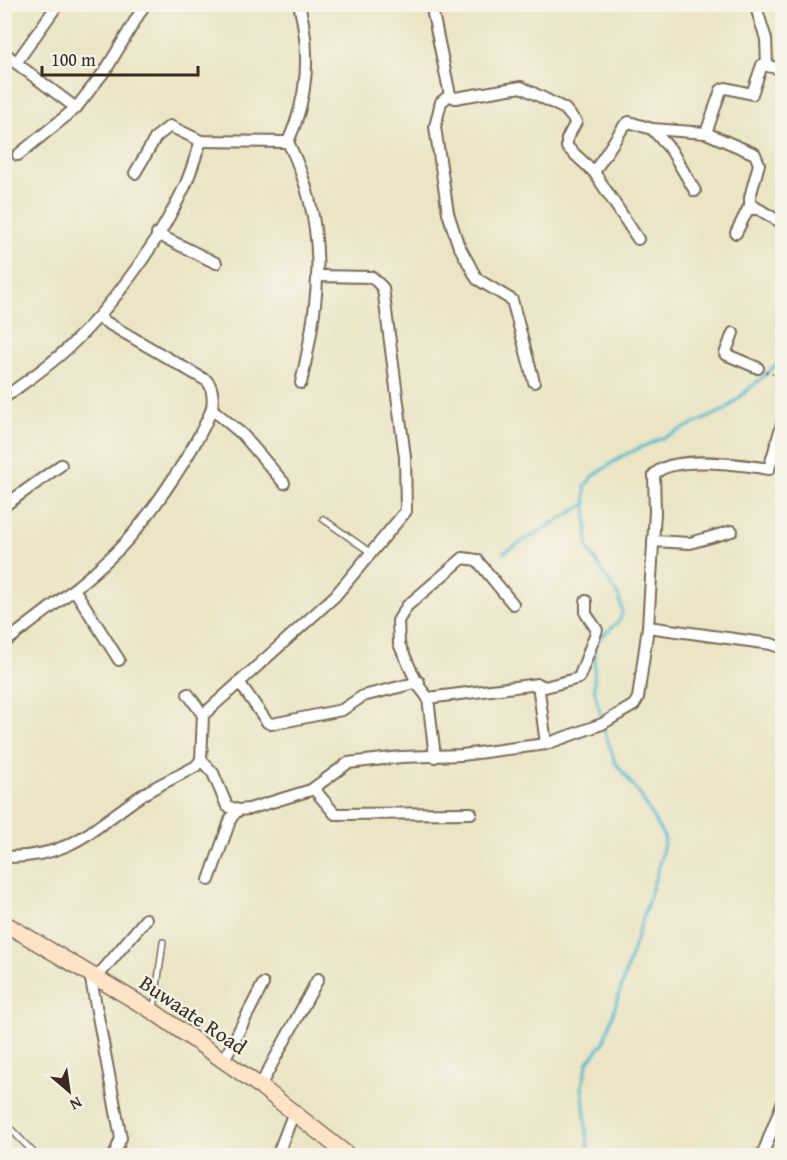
<svg xmlns="http://www.w3.org/2000/svg" width="787" height="1160" font-family="'Gentium Book Plus',serif">
<style>
.lines{fill:none;stroke-linecap:round;stroke-linejoin:round}
.stream{stroke:#4ab6c7;stroke-width:3}
.lane-casing{stroke:#796b58;stroke-width:8}
.street-casing{stroke:#796b58;stroke-width:14}
.secondary-casing{stroke:#796b58;stroke-width:18}
.path{stroke:#796b58;stroke-width:2;stroke-dasharray:1.5 4.5;stroke-linecap:butt}
.lane{stroke:#fff;stroke-width:5}
.street{stroke:#fff;stroke-width:10}
.secondary{stroke:#fee4c6;stroke-width:15}
.labels{text-anchor:middle;stroke-width:4.5;stroke-linejoin:round;paint-order:stroke}
.street-label{font-size:21px;fill:#3b2a1e;stroke:#f7f3e8}
</style>
<rect width="100%" height="100%" fill="#f7f3e8"/>
<filter id="ink" filterUnits="userSpaceOnUse"><feTurbulence type="fractalNoise" baseFrequency=".0167" numOctaves="2"/><feDisplacementMap in="SourceGraphic" scale="12" xChannelSelector="R" yChannelSelector="G"/><feConvolveMatrix kernelMatrix="1 2 1 2 8 2 1 2 1" color-interpolation-filters="sRGB"/></filter>
<filter id="wash" filterUnits="userSpaceOnUse"><feTurbulence type="fractalNoise" baseFrequency=".008" numOctaves="4" result="noise"/><feDisplacementMap in="SourceGraphic" scale="24" xChannelSelector="R" yChannelSelector="G"/><feGaussianBlur stdDeviation="1.35" result="paint"/><feColorMatrix in="noise" values="0 0 0 0 0 0 0 0 0 0 0 0 0 0 0 0 0 1.4 0 .05"/><feComposite in="paint" operator="in"/></filter>
<g filter="url(#wash)">
<rect width="100%" height="100%" fill="#ebe4c5"/>
<g class="lines">
<g class="stream">
<polyline points="503,553 587,503"/>
<polyline points="597,641 620,620 622,611 619,597 588,549 585,486 592,477 622,456 725,410 782,360"/>
<polyline points="595,650 594,689 602,720"/>
<polyline points="589,1156 582,1085 588,1062 604,1042 658,870 665,839 641,796 615,762 603,727"/>
</g>
</g>
</g>
<g filter="url(#ink)">
<g class="lines">
<defs>
<g id="lane">
<polyline points="323,519 370,552"/>
<polyline points="154,1009 163,942"/>
<polyline points="4,1122 33,1152"/>
</g>
<g id="street">
<polyline points="58,4 16,63 76,108"/>
<polyline points="431,4 450,95 455,98 521,87 565,109 576,122 567,139 567,147 594,172 638,239"/>
<polyline points="755,4 766,39 767,65"/>
<polyline points="4,52 16,63"/>
<polyline points="450,95 441,102 435,127 448,213 458,244 477,279 512,300 534,382"/>
<polyline points="652,129 671,150 695,191"/>
<polyline points="706,133 721,90 726,88 752,94 762,65 782,69"/>
<path d="M288,142C329,225 321,296 301,383"/>
<path d="M288,142C308,98 311,51 299,4"/>
<polyline points="18,155 76,108 107,68 145,4"/>
<polyline points="594,172 624,126 629,122 652,129 706,133 755,154 759,164 750,197 750,204 782,223"/>
<polyline points="135,173 156,137 170,126 201,141 288,142"/>
<polyline points="736,233 748,209 755,209"/>
<polyline points="157,234 216,263"/>
<polyline points="733,333 725,354 758,368"/>
<path d="M4,398C26,381 49,366 69,347C113,306 158,243 184,188C191,173 195,157 201,141"/>
<polyline points="212,409 243,435 284,483"/>
<polyline points="4,506 61,465"/>
<polyline points="653,541 690,543 732,531"/>
<polyline points="74,589 119,660"/>
<polyline points="648,627 771,644 782,648"/>
<path d="M4,643C42,614 81,586 116,552C146,523 195,450 211,411C214,403 213,387 207,381L99,318"/>
<polyline points="239,682 267,722 272,724 342,710 363,696 419,682"/>
<polyline points="188,694 203,715"/>
<polyline points="428,698 538,684"/>
<polyline points="546,744 538,684 545,687 579,678 597,630 586,614 586,601"/>
<polyline points="435,757 428,698 418,685 399,644 398,621 407,606 463,558 477,560 513,604"/>
<path d="M201,760L213,773L227,806L238,810L249,809L311,790L348,763L401,757L462,755L546,744L602,724L634,705L638,698L648,627L655,512L654,475C671,454 745,465 769,469L782,424"/>
<polyline points="314,789 335,814 471,813"/>
<path d="M4,857C69,858 90,831 139,797C157,785 177,777 196,766L201,760L203,715L335,596L406,511L405,457L383,288L372,277L317,276"/>
<polyline points="209,880 231,818 238,810"/>
<polyline points="90,974 121,1138 114,1156"/>
<polyline points="98,976 146,919"/>
<polyline points="224,1060 263,984"/>
<polyline points="260,1086 318,979"/>
<polyline points="277,1156 294,1112"/>
<polyline points="762,1156 782,1104"/>
</g>
<polyline id="secondary" points="4,923 154,1012 260,1086 349,1156"/>
</defs>
<use href="#lane" class="lane-casing"/>
<use href="#street" class="street-casing"/>
<use href="#secondary" class="secondary-casing"/>
<polyline class="path" points="766,372 782,377"/>
<use href="#lane" class="lane"/>
<use href="#street" class="street"/>
<use href="#secondary" class="secondary"/>
</g>
</g>
<g class="labels">
<g class="street-label">
<text transform="translate(193 1015) rotate(34)" y="7">Buwaate Road</text>
</g>
</g>
<rect width="787" height="1160" fill="none" stroke="#f7f3e8" stroke-width="24"/>
<g transform="translate(69 1091) rotate(151)" stroke="#f7f3e8" stroke-width="4.5" paint-order="stroke">
<path d="M0-4.5L10 22L0 15L-10 22Z" fill="#3b2a1e"/>
<text y="-9" font-size="16" font-weight="bold" text-anchor="middle" fill="#3b2a1e">N</text>
</g>
<path d="M42 66v9h156v-9" fill="none" stroke="#3b2a1e" stroke-width="3"/>
<text x="51" y="66" font-size="18" fill="#3b2a1e" stroke="#f7f3e8" stroke-width="4.5" paint-order="stroke">100 m</text>
</svg>
